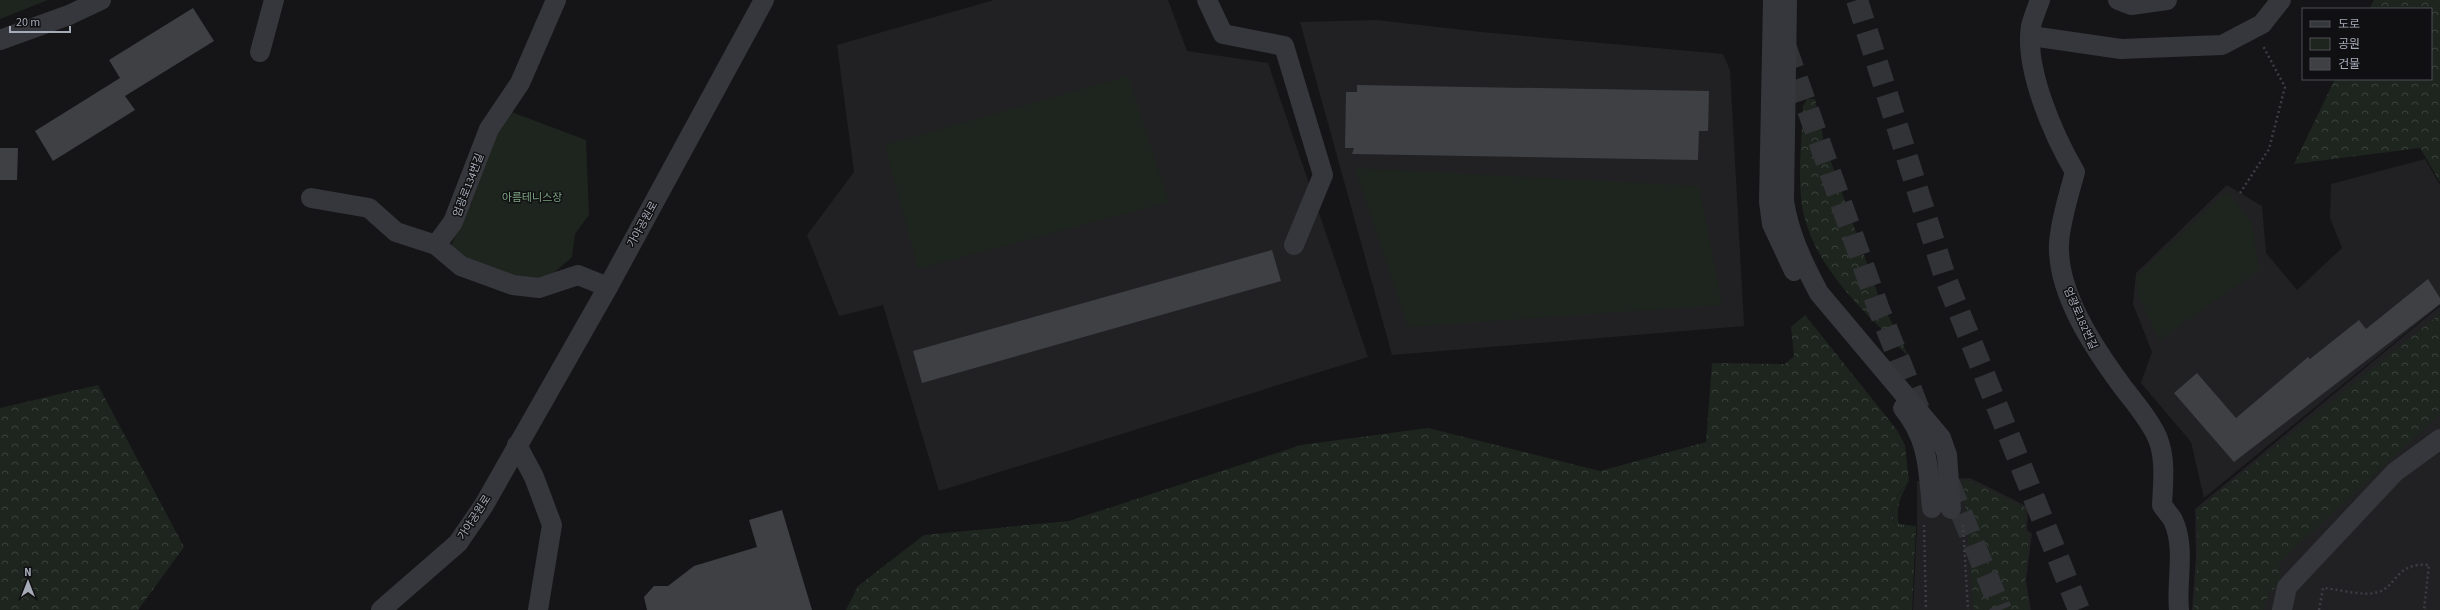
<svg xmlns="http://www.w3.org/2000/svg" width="2440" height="610" font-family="'Source Sans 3','Noto Sans KR',sans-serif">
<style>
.built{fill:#212124}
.grass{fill:url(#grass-tufts)}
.forest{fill:url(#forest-crowns)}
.park{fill:#1d251e}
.building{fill:#3f4044}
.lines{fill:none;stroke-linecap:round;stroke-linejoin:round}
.highway-tunnel{stroke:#323337;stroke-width:22;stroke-dasharray:22 11;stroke-linecap:butt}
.path{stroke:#3c3e43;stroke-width:2.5;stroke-dasharray:2 3;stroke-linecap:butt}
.minor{stroke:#36373c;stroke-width:20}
.labels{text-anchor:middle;stroke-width:3;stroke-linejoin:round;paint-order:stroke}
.street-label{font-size:11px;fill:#a6abb8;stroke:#101012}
.park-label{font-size:11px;fill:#7ca480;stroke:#101012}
</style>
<defs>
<pattern id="grass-tufts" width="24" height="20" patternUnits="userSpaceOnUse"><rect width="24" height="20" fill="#1d251e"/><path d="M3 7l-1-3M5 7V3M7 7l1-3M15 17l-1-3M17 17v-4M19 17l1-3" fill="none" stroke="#3b423d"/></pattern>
<pattern id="forest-crowns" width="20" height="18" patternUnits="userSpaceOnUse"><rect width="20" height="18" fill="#1d251e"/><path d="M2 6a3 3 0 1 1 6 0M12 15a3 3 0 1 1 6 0" fill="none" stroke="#3b423d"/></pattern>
</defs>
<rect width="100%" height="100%" fill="#151517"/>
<g class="built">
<polygon points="994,0 1168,0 1187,51 1268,63 1368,357 939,491 883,305 839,316 807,235 854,172 837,45"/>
<polygon points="1377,20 1481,32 1723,54 1730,70 1744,326 1392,355 1300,22"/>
<polygon points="2425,159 2440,185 2440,305 2204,498 2191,442 2141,383 2152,352 2133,304 2136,273 2227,185 2262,206 2266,253 2297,290 2342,248 2330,218 2331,184"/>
<polygon points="2440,306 2440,610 2192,610 2196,555 2195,509"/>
<polygon points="1970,478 2028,507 2027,530 2032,534 2026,580 2031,610 1913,610 1917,528 1917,481"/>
</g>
<path class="grass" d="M1909,481C1901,496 1895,507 1899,524L1916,526V528L1895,527C1890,502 1894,499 1909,481Z"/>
<g class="forest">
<polygon points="2374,0 2440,0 2440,182 2420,148 2294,164 2335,79 2431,79 2431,9 2369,9"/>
<path d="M1807,99H1815L1824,142L1879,297L1909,357C1865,311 1808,265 1801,198C1798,168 1802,137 1803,106Z"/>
<polygon points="2440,314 2440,414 2284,558 2278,566 2281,576 2278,586 2269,592 2264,610 2194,610 2198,553 2197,510"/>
<path d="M1805,315L1897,430L1905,445L1909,481C1895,497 1889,504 1895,527L1916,528L1912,610H846L858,586L924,535L1069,521L1301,445L1428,428L1600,471L1706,442L1712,363L1785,364L1794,356L1791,327Z"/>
<polygon points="98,385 184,547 138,610 0,610 0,408"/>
<polygon points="1963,480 1969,481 2026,508 2025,531 2029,535 2025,580 2029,610 1974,610"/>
</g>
<g class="park">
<polygon points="0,0 48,0 0,19"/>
<polygon points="1128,76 1169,202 918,269 885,145"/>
<polygon points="509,111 586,140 589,215 575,234 572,257 549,277 534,281 467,261 451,246 465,210 471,204 493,137"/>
<polygon points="1355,168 1699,186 1722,305 1408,327"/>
<polygon points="2228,191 2252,224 2259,270 2159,340 2139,296 2136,276"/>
</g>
<g class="building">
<polygon points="193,8 214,41 125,96 135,110 53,161 35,131 120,78 109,60"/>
<polygon points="1357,85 1709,91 1708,131 1699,131 1698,160 1352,154 1354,148 1345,148 1346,92 1357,92"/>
<polygon points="0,148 18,148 17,180 0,180"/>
<polygon points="1272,250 1281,281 922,383 913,351"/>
<polygon points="2428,279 2440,298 2440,304 2234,462 2174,393 2197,373 2236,418 2308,357 2310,359 2359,320 2366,329"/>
<polygon points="782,510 812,610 647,610 644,597 654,586 668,586 694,566 757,547 749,520"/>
</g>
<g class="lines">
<g class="highway-tunnel">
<polyline points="1857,0 1945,277 2079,610"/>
<polyline points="1786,48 1878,307 1920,412"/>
<polyline points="1949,483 2001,610"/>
</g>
<g class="path">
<polyline points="2240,193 2269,149 2285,87 2263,46"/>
<polyline points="1924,525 1926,610"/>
<polyline points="1963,525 1968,610"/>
<path d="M2319,610L2323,588C2338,589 2364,597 2378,592C2397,587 2395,562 2429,565L2424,610"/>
</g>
<g class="minor">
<polyline points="1207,0 1223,34 1284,46 1323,175 1294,245"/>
<polyline points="1773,0 1769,202 1772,224 1794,271"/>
<path d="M1787,0L1784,201C1789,234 1803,263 1819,293L1941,438L1947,455L1951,509"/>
<path d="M2040,0C2037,8 2033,18 2031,26C2024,69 2054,136 2075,172C2069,194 2060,222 2059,244C2057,293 2094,348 2122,386C2134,402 2150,420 2158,439C2166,460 2163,483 2162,505C2165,510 2170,515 2173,520C2186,548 2176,581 2179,610"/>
<polyline points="2118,0 2131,5 2167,0"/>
<polyline points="2031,36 2121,49 2222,45 2262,24 2281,0"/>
<polyline points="0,40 69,15 101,0"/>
<polyline points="260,52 274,0"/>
<polyline points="311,198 369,208 396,232 436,245 461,266 513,285 539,288 578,275 608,287"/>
<polyline points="436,245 453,222 489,129 520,83 556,0"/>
<path d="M1903,408C1929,440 1928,469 1932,508"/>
<polyline points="517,445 534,477 552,525 538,610"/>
<polyline points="381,610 458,543 484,505 608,287 764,0"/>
<polyline points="2282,610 2287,587 2395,472 2440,439"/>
</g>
</g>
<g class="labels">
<g class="street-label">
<text transform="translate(468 185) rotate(-69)" y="4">엄광로134번길</text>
<text transform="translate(642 224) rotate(-61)" y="4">가야공원로</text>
<text transform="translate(2081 318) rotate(66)" y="4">엄광로182번길</text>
<text transform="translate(474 517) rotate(-57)" y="4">가야공원로</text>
</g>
<g class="park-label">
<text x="532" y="201">아름테니스장</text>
</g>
</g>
<rect x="2302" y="8" width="130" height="72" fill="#101012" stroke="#4c4e54"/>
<rect x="2310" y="21" width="20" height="6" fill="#36373c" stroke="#4c4e54"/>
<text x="2338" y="28" font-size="12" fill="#a6abb8">도로</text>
<rect x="2310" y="38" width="20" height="12" fill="#1d251e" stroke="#4c4e54"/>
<text x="2338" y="48" font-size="12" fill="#a6abb8">공원</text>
<rect x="2310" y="58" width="20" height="12" fill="#3f4044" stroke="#4c4e54"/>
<text x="2338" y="68" font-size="12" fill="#a6abb8">건물</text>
<g transform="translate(28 582)" stroke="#101012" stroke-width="3" paint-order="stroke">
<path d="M0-3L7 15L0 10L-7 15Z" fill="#a6abb8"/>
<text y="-6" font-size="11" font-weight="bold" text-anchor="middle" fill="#a6abb8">N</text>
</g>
<path d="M10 26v6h60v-6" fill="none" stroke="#a6abb8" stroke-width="2"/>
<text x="16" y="26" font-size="12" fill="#a6abb8" stroke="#101012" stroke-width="3" paint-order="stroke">20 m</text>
</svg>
